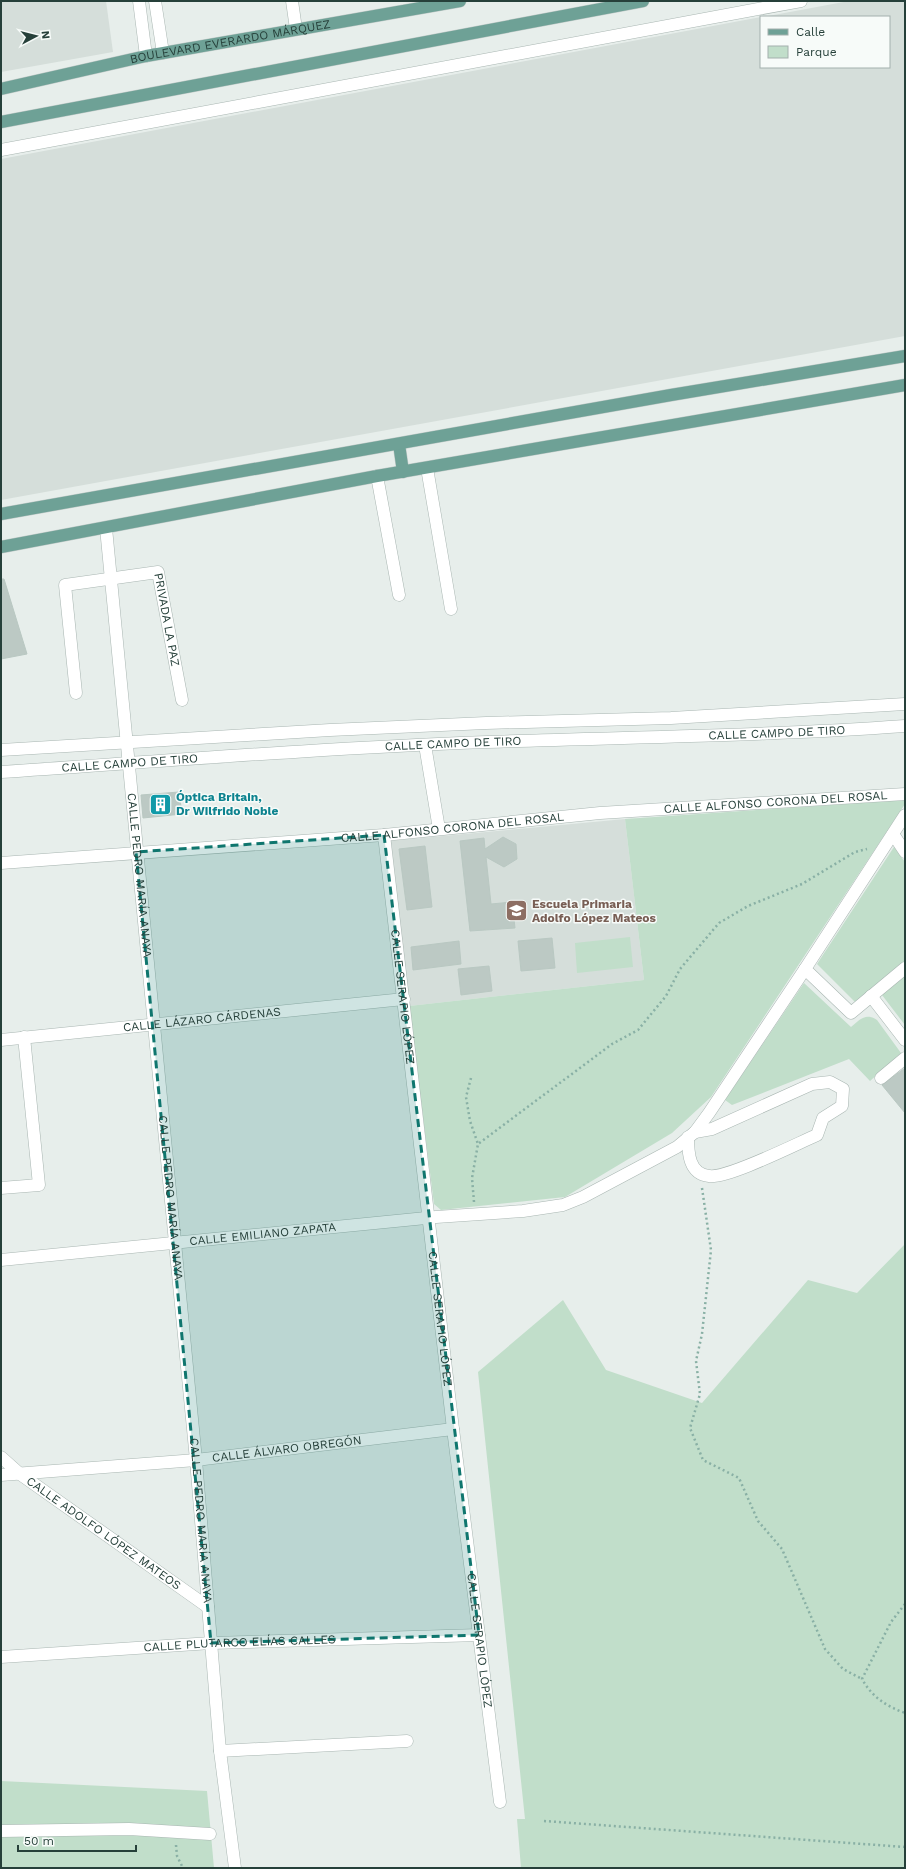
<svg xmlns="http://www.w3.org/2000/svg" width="906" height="1869" font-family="'Work Sans',sans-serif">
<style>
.built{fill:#d5deda}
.green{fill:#c1deca}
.building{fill:#bcc9c4;stroke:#b9c8c2}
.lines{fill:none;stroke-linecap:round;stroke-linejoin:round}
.minor-casing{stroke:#a9b6b2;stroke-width:13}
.major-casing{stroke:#c2cac8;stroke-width:13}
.path{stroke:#89b0a5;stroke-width:2.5;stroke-dasharray:2 3;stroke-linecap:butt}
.minor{stroke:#fff;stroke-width:12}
.major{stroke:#6ea196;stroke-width:12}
.marked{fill:#0f766e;fill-opacity:0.2;stroke:#0f766e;stroke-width:3;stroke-dasharray:8 5;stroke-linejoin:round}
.labels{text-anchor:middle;stroke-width:3;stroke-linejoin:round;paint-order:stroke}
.street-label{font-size:12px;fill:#26403a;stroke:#f7fbf9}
.culture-label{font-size:12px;font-weight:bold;fill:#0d838f;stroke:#f7fbf9;text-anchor:start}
.education-label{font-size:12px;font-weight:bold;fill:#785e54;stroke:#f7fbf9;text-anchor:start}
</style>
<rect width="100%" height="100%" fill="#e7eeeb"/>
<g class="built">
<polygon points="1,1 106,1 113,52 1,72"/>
<polygon points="849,1 905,1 905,336 1,500 1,159 761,17 761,67 889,67 889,17 763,17"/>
<polygon points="625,819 644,980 409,1006 389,841"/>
</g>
<g class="green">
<polygon points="905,800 905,804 711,1097 672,1133 565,1197 441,1210 434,1204 409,1006 644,980 625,819"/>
<polygon points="894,847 905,862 905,962 855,1002 817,964"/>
<polygon points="630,937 633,967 577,973 575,943"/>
<polygon points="905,975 905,1025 882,995"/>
<path d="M804,983L851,1027C859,1020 866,1012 877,1020L901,1053L870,1081L849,1059L732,1105L725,1100Z"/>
<polygon points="905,1244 905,1868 521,1868 517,1819 525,1819 478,1372 563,1300 606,1370 702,1403 808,1280 857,1293"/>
<polygon points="1,1781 207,1791 214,1868 1,1868"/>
</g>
<g class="building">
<polygon points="1,579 4,579 27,654 1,659"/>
<polygon points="179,792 182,814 143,818 141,795"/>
<polygon points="503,837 516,844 517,859 504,867 486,857 491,904 512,902 515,928 470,931 460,841 484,838 485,849"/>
<polygon points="425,846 432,907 407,910 399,849"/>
<polygon points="552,938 555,968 521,971 518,941"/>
<polygon points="459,941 461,964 413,970 411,947"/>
<polygon points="489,966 492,991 461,995 458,969"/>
<polygon points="905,1068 905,1113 882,1085"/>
</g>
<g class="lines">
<defs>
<g id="minor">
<polyline points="139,1 146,56"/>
<polyline points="155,1 163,53"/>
<polyline points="292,1 296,29"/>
<polyline points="1,150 801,1"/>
<polyline points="427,468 451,609"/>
<polyline points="377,476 399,595"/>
<path id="s1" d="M106,528L196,1460L220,1751L235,1868"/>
<path id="s2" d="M76,693L65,585L158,572L182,700"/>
<polyline points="425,745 439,829"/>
<polyline points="1,750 330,730 486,723 671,718 905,704"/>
<path id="s3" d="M1,772C163,761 325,748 487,742C626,737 766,736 905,726"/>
<polyline points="905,815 805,969 851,1013 905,968"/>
<polyline points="893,834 905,852"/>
<path id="s4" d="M384,835L453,1429L500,1802"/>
<path id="s5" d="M1,863L384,835L600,813L905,794"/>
<polyline points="871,996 905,1040"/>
<path id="s6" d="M1,1040L404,999"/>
<polyline points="881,1078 905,1058"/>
<path d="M688,1137C688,1153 689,1174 709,1176C727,1179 796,1144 817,1135L823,1118L842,1106L843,1089L830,1082L812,1084L712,1129L695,1132"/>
<polyline points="1,1188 39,1185 24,1037"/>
<path id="s7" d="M1,1260L436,1217L523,1211L563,1205L583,1197L677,1147L695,1132L709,1113L805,969"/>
<path id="s8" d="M1,1457L20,1474L208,1607"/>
<path id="s9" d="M1,1475L196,1460L453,1429"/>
<path id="s10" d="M1,1657L211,1643L479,1635"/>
<polyline points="220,1751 407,1741"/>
<polyline points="1,1831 129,1829 210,1834"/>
</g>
<g id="major">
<path id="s11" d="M1,89L146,56L460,1"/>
<polyline points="1,122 643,1"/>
<polyline points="399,444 403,472"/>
<polyline points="1,514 671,395 905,356"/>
<polyline points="1,547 377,476 905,385"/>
</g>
</defs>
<use href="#minor" class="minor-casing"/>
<use href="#major" class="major-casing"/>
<g class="path">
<polyline points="471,1078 466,1097 470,1121 478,1144"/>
<polyline points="702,1188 711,1250 702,1334 696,1361 700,1394 690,1428 703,1460 739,1478 758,1521 782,1549 825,1649 843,1669 862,1679"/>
<polyline points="474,1202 472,1178 478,1144 612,1044 638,1030 666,996 680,969 719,923 748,906 802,884 855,852 867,849"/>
<path d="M905,1604L891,1622L862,1679C872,1697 886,1706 905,1713"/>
<polyline points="544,1821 905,1847"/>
<polyline points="176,1845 177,1856 183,1868"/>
</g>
<use href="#minor" class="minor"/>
<use href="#major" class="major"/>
</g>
<path class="marked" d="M384,835L479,1635L211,1643L136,852Z"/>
<defs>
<symbol id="building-square" viewBox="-11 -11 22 22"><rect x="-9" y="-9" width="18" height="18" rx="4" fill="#0f9aa8" stroke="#f7fbf9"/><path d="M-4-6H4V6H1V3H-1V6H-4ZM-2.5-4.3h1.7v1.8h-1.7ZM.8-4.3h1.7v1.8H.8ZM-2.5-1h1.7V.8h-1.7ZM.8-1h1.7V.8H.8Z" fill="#fff"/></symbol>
<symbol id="school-square" viewBox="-11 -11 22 22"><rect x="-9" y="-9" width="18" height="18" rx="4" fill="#8d6e63" stroke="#f7fbf9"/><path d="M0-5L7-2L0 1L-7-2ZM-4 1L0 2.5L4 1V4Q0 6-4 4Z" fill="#fff"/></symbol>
</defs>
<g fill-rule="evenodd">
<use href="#building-square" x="148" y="792" width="25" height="25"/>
<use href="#school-square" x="504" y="898" width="25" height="25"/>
</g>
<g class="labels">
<g class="street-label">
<text dy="4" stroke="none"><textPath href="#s11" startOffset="234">BOULEVARD EVERARDO MÁRQUEZ</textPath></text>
<text dy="4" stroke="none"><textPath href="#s2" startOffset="251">PRIVADA LA PAZ</textPath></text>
<text dy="4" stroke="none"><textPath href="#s3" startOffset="777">CALLE CAMPO DE TIRO</textPath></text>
<text dy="4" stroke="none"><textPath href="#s3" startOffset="453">CALLE CAMPO DE TIRO</textPath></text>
<text dy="4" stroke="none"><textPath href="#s3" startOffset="129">CALLE CAMPO DE TIRO</textPath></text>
<text dy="4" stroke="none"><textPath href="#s5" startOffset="777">CALLE ALFONSO CORONA DEL ROSAL</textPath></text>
<text dy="4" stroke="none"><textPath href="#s5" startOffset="453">CALLE ALFONSO CORONA DEL ROSAL</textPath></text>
<text dy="4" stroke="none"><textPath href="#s1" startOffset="349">CALLE PEDRO MARÍA ANAYA</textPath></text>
<text dy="4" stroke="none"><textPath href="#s4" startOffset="163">CALLE SERAPIO LÓPEZ</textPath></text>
<text dy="4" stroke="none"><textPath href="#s6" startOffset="202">CALLE LÁZARO CÁRDENAS</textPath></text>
<text dy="4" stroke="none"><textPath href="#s1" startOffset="673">CALLE PEDRO MARÍA ANAYA</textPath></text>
<text dy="4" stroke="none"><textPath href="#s7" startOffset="263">CALLE EMILIANO ZAPATA</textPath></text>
<text dy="4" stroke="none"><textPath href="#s4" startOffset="487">CALLE SERAPIO LÓPEZ</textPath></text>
<text dy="4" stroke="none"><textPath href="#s9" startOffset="287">CALLE ÁLVARO OBREGÓN</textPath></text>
<text dy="4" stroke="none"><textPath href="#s1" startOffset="997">CALLE PEDRO MARÍA ANAYA</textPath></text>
<text dy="4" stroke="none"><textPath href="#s8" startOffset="128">CALLE ADOLFO LÓPEZ MATEOS</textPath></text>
<text dy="4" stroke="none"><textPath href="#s4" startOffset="811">CALLE SERAPIO LÓPEZ</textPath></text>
<text dy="4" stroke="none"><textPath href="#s10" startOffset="239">CALLE PLUTARCO ELÍAS CALLES</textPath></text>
</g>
<g class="culture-label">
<text x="176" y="801">Óptica Britain,<tspan x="176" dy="14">Dr Wilfrido Noble</tspan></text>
</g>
<g class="education-label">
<text x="532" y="908">Escuela Primaria<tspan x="532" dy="14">Adolfo López Mateos</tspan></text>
</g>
</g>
<rect width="906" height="1869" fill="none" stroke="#26403a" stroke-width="4"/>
<rect x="760" y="16" width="130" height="52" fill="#f7fbf9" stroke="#a3b0ad"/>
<rect x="768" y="29" width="20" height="6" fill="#6ea196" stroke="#a3b0ad"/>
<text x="796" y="36" font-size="12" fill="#26403a">Calle</text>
<rect x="768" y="46" width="20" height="12" fill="#c1deca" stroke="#a3b0ad"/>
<text x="796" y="56" font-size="12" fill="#26403a">Parque</text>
<g transform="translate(36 36) rotate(83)" stroke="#f7fbf9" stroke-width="3" paint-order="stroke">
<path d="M0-3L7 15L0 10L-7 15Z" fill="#26403a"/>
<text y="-6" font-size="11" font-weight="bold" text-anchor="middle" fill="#26403a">N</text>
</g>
<path d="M18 1845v6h118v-6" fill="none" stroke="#26403a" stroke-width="2"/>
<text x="24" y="1845" font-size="12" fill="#26403a" stroke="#f7fbf9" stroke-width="3" paint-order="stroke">50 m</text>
</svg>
